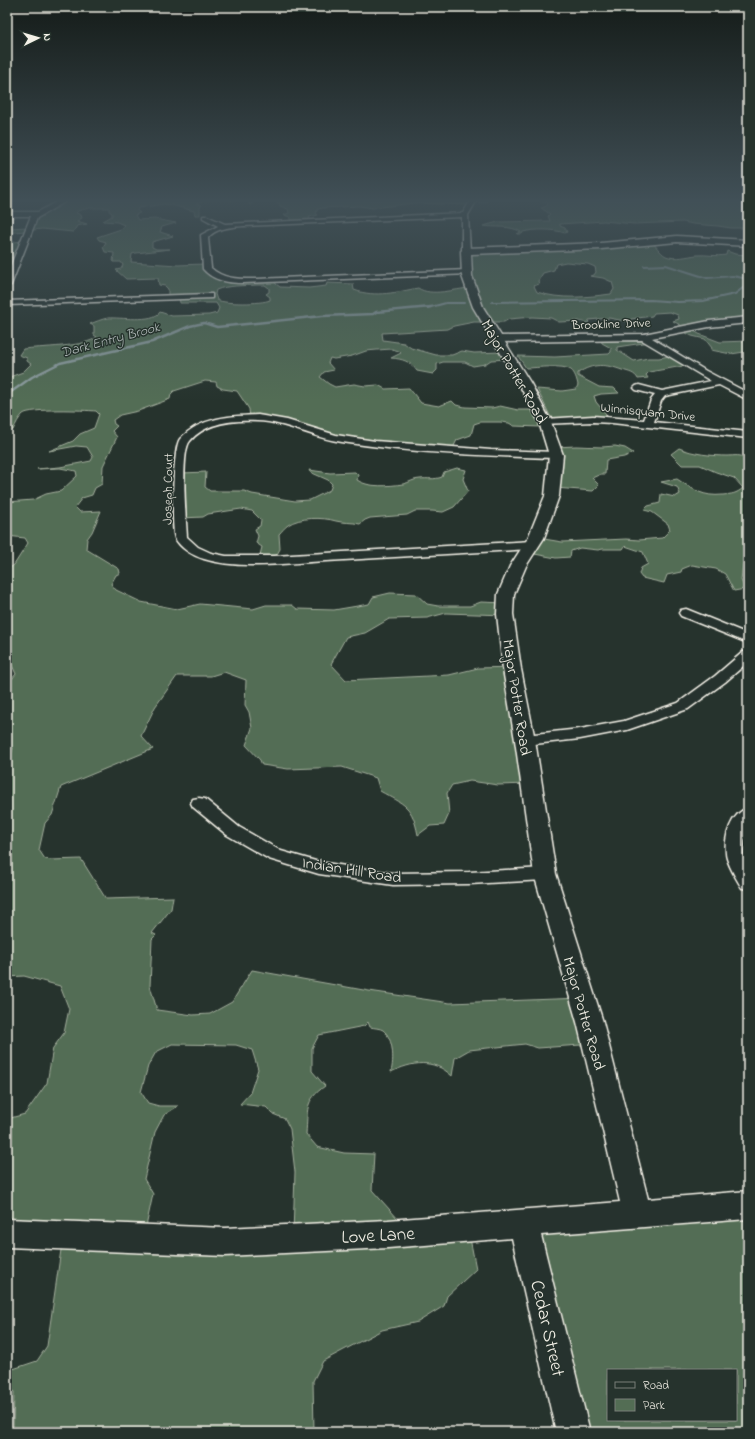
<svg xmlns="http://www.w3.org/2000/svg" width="755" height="1439" font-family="'Indie Flower',sans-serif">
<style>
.green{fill:#536d54;stroke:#a4af9e;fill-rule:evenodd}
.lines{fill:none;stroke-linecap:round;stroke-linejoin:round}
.stream-far1{stroke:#8e9ea0;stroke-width:2}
.stream{stroke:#8e9ea0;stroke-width:2.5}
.minor-casing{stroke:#f4f1e8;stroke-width:3}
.tertiary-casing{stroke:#f4f1e8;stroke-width:3}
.minor{fill:#26332d;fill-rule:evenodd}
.tertiary{fill:#26332d;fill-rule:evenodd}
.labels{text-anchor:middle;stroke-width:3;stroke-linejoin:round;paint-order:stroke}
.far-street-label{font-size:13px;fill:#f4f1e8;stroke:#26332d}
.far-water-label{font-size:14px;font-style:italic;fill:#b0b9b8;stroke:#26332d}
.street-label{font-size:16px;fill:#f4f1e8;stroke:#26332d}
.near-street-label{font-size:19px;fill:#f4f1e8;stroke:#26332d}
</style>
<rect width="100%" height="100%" fill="#26332d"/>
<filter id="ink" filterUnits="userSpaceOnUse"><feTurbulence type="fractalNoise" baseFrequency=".025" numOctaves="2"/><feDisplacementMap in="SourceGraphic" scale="8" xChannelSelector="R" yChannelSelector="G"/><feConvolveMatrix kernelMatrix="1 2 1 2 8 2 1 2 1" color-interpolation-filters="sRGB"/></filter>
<g filter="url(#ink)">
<g class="green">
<path d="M52,200H488L484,203L470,202L468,205L414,203L373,208L359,206L323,208L318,209L316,213L318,215L309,217L311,221H292L290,217L284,215L289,213L288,209L280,206L279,203C272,200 255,199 250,205L246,201C231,201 209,197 196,204L202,205L200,207V215H195L194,211L171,205L164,204L138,208L137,210L140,213L135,215L138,220L155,219L176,223L162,227L160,232L173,236L152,242V247L156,249H170L136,253L132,254L131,262L178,265L204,264L206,272L230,279H275L276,284L280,287L309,288L326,286L327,283L353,284L354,290C376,298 397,292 418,288C431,297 455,289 470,288L466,252L650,241C656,245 660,253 666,256C676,260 687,256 697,255C707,254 716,257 726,255L727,251L735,254L748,255V320L689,328L699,334L720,342L748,341V353L744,352L731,354L711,350L712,348L705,339L692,336L680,330L686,328L673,321L679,319L678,315L670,312L654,313L652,316L631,319L630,322L609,318L589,320L588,323L579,321L559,322L551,318L532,317L509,319L504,322H474L454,326L448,329L382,333L383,340L404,343L411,348L436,355H452L462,351L474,353L502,352L507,359L491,360L485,364L473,366L465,362H443L437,364V370L433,374L417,371C410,361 403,359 391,358L401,353L399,351L392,349L377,350L366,351L352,356L334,359L330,358L328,363L334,370L324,372L320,377L329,384L335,387L354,384L365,386L378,385L385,389L409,388L421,403L439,406L452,401L456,405L465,407L492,408L500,406L518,410H533L540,427L514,426L509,423L500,422H480L474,424L471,435L457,440L452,450L378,444L329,436L250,418L249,409L237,391L223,389L217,386L216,382L205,381L174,391L171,394L170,399L138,411L120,415L113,420L114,424L117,426L112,431L117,437L103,466L102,484L95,488L92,495L82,498L75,507L80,512L101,511L92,532L87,539L86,549L119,569L120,573L116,575L111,584L116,590L141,602L177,609L200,604L253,609L266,605H292L297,609L334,610L369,604L373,597L390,593L416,594L427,604L438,606H470L481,602L505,603L506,615L446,613L427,618L389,619L365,633L346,637L331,664L346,680L449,675L478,668L513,667L529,784L498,785L470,781L452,785L447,793L449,814L444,825L430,826L418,835C412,805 405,805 380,791L376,778L342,767L288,769L262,765L260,760L246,745L252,728L249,712L245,705L246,680L224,672L211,676H177L155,707L141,736L153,749L61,787L52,815L45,823L39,850L45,859L51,860L81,859L106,899L173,897L171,909L152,933L156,935L152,939L150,986L157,1010L193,1015L210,1014L232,1002L252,970L369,991L450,1003L582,998L595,1044L538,1048L525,1044L469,1050L455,1058L452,1076C433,1058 412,1062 391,1072C394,1060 394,1039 383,1030C380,1028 374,1028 370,1027L368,1022L364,1026L319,1035L312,1048V1071L325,1086C304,1101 308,1110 306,1134L317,1147L344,1153L374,1154L372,1190L408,1230L468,1228L476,1269L447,1296L444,1306L418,1322L382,1330L323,1361L313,1381L314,1432H29L13,1427L14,1392L7,1381V1371L37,1361L47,1346L62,1243L7,1230V1119L25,1114L47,1083L53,1048L64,1033L69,1009L60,986L24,976L7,977V769L13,748L7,745V685L16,674L10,661L7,660V617L12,612L7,597V570L14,565L28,543L25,538L7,536V502L33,500L46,494L61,491L77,476L76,471L60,468L37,469L60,467L91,461L93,457L87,447L76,446L49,451L73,441L80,434L94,428L99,414L96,411C84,410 31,408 23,414C18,419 16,424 13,430L7,431V378L23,372L31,364L27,361V358L19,355L23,349C39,347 86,347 97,337L94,335V326L90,324C95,322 102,319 108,318C119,317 153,323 160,312L172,316L209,315L217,313L219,308L216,303H180L179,297H168V289L165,286L159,285L158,278L126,279L116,270L121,269L123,265L121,262H113L114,253L105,252L103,247L106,242L99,240L97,237L121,229L124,225L117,222L103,221L112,216V213L109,211V208H89L78,211L76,213L81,215L82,218L77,221L87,224L77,226L73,232L42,229L7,233V229L10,228L27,227L28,225L55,204ZM566,262L588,264L595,267L596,272L594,275L590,276L603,278L612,282L614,289L611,294C588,297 560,300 537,292L534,286L539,284L538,281L543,273L554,270L556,264ZM257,285H265L269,288V292L266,294L270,297V300C261,304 225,304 217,300L215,294L216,290C228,285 243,286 257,285ZM172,1044L236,1045L252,1050L258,1069L250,1093L240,1104L266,1107L273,1114L285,1119L290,1129L295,1172L293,1235L144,1236L153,1194L144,1179L155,1132L164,1115L178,1106H159L148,1103L141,1092L148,1066L156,1052Z"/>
<path d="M540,200H748V228H731L718,226L693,224L683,222L634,224L604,221L560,224V226L565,228L567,232L565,233C553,229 535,229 523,232L522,234H517L521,232C510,225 495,228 483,226L498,222L550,221L548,216L550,214L541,208L547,206L548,203L538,201Z"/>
<polygon points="22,241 14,258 7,258 7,243"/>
<path d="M643,336L650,342L617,347V350L634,361L648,358H659L675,355L689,365L649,372L646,375L648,378L638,379C635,373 629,372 622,370C606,364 593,363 578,373V376L599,387L614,388L619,393L601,394L594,396L596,402L606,414L607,417L555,418L550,416L537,389L562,391L576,389L578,385C577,380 575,373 571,370C563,364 536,368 526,368L518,356L555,357L609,354L611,352V348L602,343L600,337Z"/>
<polygon points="576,446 602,447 615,446 625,448 633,453 624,457 606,460 605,474 601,474 592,478 599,485 593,491 555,488 555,447"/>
<path d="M679,448C693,454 712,456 727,456C735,456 740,454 748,459V562L743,564L741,580L745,589L734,591L725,574L716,569L692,565L682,569L681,572L667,575L664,583L642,578L639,574L641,568L648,564L643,552L625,546L623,549H603L598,550L580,548L571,551L570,557L556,558L529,553L538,538L562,542L626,539L639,540L662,538L670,530L668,524L652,512L644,510L648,506L660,503L661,494L675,497L680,494L677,487L661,482L677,479C694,490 703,497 723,495C732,494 736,494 743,488L734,478L716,472L700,465H682L671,454Z"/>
<path d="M457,468L466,470L463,479L468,491L454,507L443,512L432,511H415L407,515L370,518L365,520L360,524C352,522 343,523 336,521C323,517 299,517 288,525C284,528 282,531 279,534L280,549L275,558L259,559L262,547L256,543L258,536L255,529L260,526L261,520L252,511L241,509L208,514L203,517L181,518L182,473L206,472L205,487L210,491H244L252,494L295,501L310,500L330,490L332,484L328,480L310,472L309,470L330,473L355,472L358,475L357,480C368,488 390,486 403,484C409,483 413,479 420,479C428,478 434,480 442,477L444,472Z"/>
<path d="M748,1204V1432H576L530,1223ZM608,1370H736V1420H608Z"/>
</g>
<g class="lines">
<g class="stream-far1">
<polyline points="644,266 666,265 707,278 733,276 748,279"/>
<polyline points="492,302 651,300 678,302 703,301 735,294 748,284"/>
<polyline points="427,308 446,303 464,303"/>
</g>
<polyline class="stream" points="7,395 32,377 60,363 152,342 190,326 204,323 217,327 322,316 373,314 376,312 431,307"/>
<defs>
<g id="minor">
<polygon points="60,200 68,200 37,218 11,285 7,287 7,275 31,216 7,216 7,212 38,212"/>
<path d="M471,200H477L468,215L470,251L466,253L462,251V217L244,226C232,227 215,228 208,238L211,268C224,280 241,279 257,279L467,270L471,272L470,274L244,283C229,283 213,281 203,269L201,235L218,226L203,218V216H207L225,224L463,213Z"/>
<polygon points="209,294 212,294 212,298 7,305 7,301"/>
<polygon points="748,317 748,323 709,327 652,338 706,371 748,393 748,400 719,385 665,396 661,401 654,422 748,432 748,438 612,423 593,422 541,424 540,422 545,419 593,416 644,420 651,400 655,395 636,390 634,388 636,386 639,385 662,391 711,381 642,340 498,342 494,339 498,336 644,334 709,321"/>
<path d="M258,415L287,420L336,435L375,441L491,450L556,452L561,455L556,458C485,456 413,453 342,442C313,438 287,422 257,421C234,420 206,422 190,441C180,452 186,520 187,537L198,547L211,553L226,556H274L532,541L536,542L538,545L536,548L532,549C464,553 395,557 327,561C290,563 238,570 204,559C193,556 180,548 175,538C171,527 173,447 180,439C200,417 230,416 258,415Z"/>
<polygon points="686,609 748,634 748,643 681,616 679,613 681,610"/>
<polygon points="748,651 748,662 725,682 688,709 627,730 580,739 525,745 520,743 517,740 520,737 525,735 580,729 624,721 678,703 715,676 743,652"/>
<polygon points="199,798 205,799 239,827 281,851 319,862 393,873 469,872 545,868 551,870 554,874 551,878 545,880 469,884 393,885 319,874 269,859 227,835 193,807 191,803 193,799"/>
<path d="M748,808V824L746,827L743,854L748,865V889L742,888C737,880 726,861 726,853C724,837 731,813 748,808Z"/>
</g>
<polygon id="tertiary" points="677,236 748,240 748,246 677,242 601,249 471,254 472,276 483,307 531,384 551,422 563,455 559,496 544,538 526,566 514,594 513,614 521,669 535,740 556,874 603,1022 648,1199 748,1191 748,1219 541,1235 590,1432 556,1432 512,1238 388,1248 225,1256 7,1247 7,1219 225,1228 388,1220 620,1202 577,1022 534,874 515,740 503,669 497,614 498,594 510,566 528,538 545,496 549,455 539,422 519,384 473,307 462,276 461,251 466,248 601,243"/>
</defs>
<use href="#minor" class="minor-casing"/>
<use href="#tertiary" class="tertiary-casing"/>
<use href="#minor" class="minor"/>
<use href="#tertiary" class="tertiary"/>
</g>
</g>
<linearGradient id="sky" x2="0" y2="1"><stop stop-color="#151c19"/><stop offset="0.5" stop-color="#415057"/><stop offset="1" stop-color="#415057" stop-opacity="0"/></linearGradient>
<rect width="755" height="401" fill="url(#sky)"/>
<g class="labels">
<g class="far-street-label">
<text transform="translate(611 323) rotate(-2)" y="5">Brookline Drive</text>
<text transform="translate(648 411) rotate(6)" y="5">Winnisquam Drive</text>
<text transform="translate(167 489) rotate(-89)" y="5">Joseph Court</text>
</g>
<g class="far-water-label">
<text transform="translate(110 339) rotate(-15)" y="5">Dark Entry Brook</text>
</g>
<g class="street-label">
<text transform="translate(515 371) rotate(60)" y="6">Major Potter Road</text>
<text transform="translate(518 697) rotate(81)" y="6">Major Potter Road</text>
<text transform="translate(352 869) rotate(9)" y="6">Indian Hill Road</text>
<text transform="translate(585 1013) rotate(74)" y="6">Major Potter Road</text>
</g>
<g class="near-street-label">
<text transform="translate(378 1234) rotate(-3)" y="7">Love Lane</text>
<text transform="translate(549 1328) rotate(77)" y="7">Cedar Street</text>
</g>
</g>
<rect width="755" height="1439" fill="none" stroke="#26332d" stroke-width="24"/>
<rect x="12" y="12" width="731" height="1415" fill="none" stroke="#f4f1e8" stroke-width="1.5" filter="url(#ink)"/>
<rect x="607" y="1369" width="130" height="52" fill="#26332d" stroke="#787f78"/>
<rect x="615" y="1382" width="20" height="6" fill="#26332d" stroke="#787f78"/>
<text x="643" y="1389" font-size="12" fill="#f4f1e8">Road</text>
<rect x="615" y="1399" width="20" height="12" fill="#536d54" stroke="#787f78"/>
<text x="643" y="1409" font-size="12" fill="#f4f1e8">Park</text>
<g transform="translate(38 38) rotate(85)" stroke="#26332d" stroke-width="3" paint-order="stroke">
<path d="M0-3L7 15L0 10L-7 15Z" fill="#f4f1e8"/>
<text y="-6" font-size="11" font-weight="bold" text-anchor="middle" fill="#f4f1e8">N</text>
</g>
</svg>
